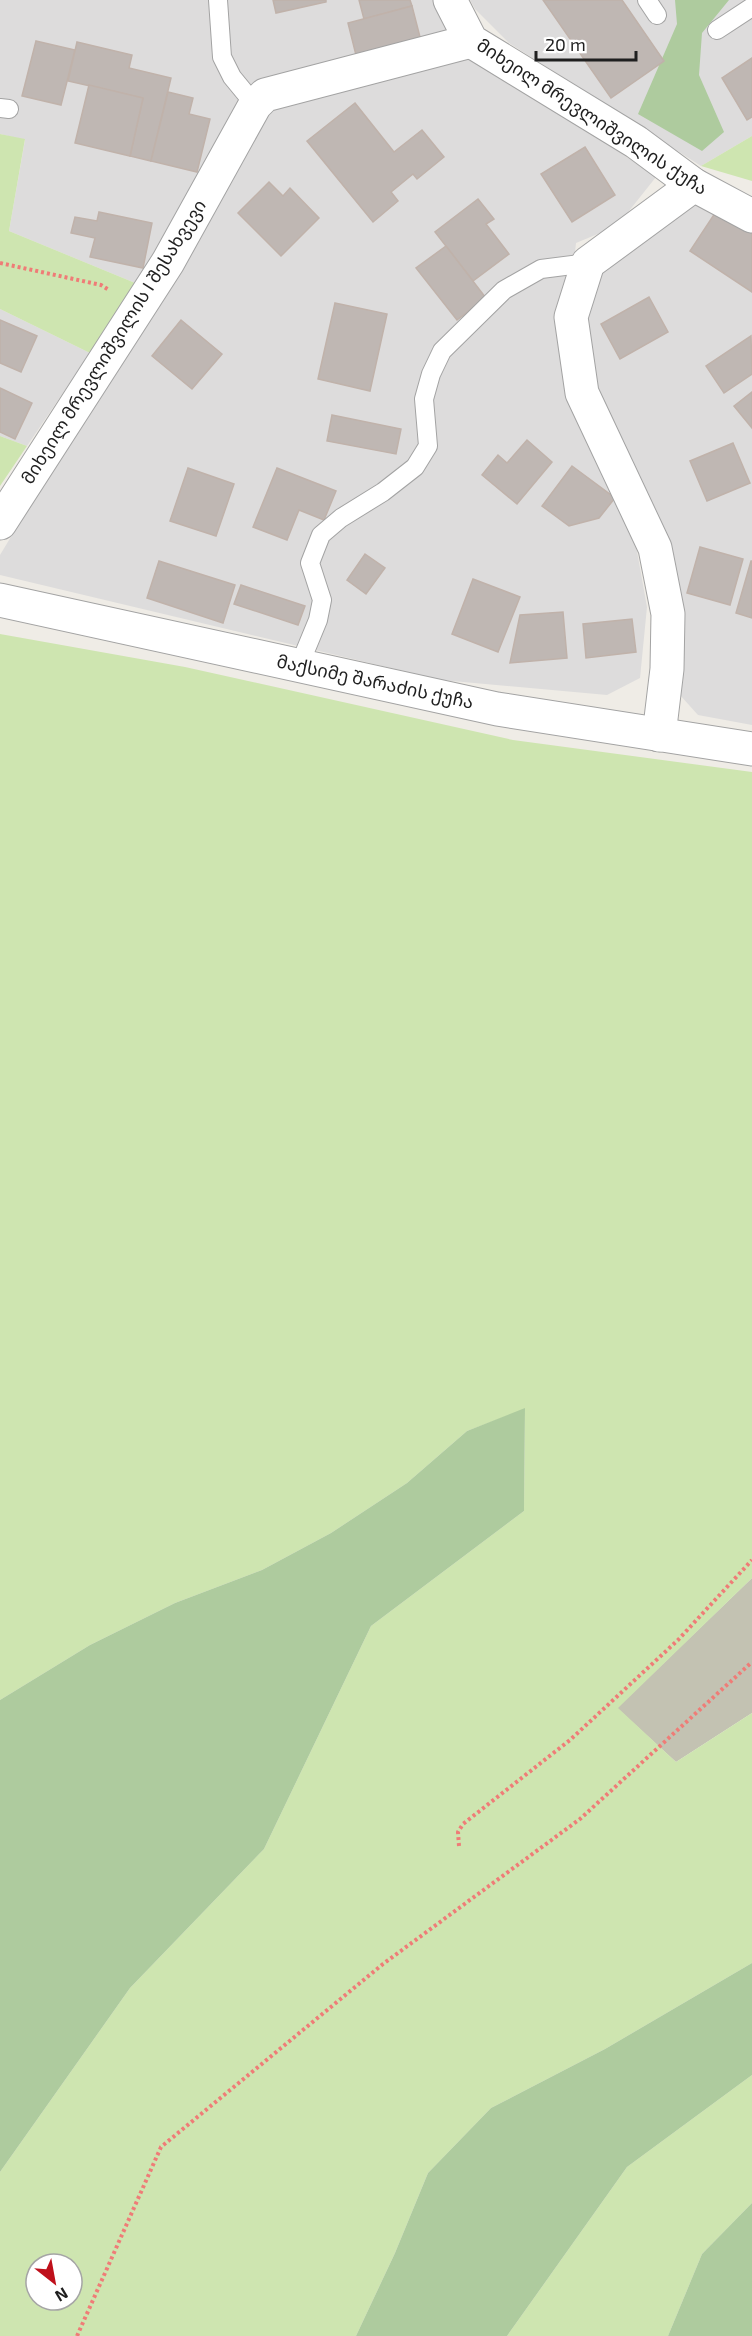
<svg xmlns="http://www.w3.org/2000/svg" width="752" height="2336" font-family="'Exo 2','Noto Sans Georgian',sans-serif">
<style>
.residential{fill:#dddcdc}
.construction{fill:#c3c2b2}
.grass{fill:#cee5b0;fill-rule:evenodd}
.forest{fill:#aecb9e}
.building{fill:#bfb7b3;stroke:#c0b2aa;stroke-width:1.5}
.lines{fill:none;stroke-linecap:round;stroke-linejoin:round}
.lane-casing{stroke:#a3a3a3;stroke-width:20}
.street-casing{stroke:#a3a3a3;stroke-width:35}
.path{stroke:#ef7c77;stroke-width:4;stroke-dasharray:3 3;stroke-linecap:butt}
.lane{stroke:#fff;stroke-width:18}
.street{stroke:#fff;stroke-width:33}
.labels{text-anchor:middle;stroke-width:4.5;stroke-linejoin:round;paint-order:stroke}
.street-label{font-size:18px;fill:#1f1f1f;stroke:#fff}
</style>
<rect width="100%" height="100%" fill="#efece6"/>
<g class="residential">
<polygon points="0,0 444,0 458,34 260,85 140,285 9,231 25,140 0,134"/>
<polygon points="470,0 752,0 752,136 701,166 509,43 475,9"/>
<polygon points="468,49 656,177 617,226 576,243 570,299 633,529 647,607 640,678 607,695 441,680 0,575 0,555 273,103"/>
<polygon points="706,196 752,227 752,725 698,715 680,695 591,380 584,319 597,273"/>
<polygon points="0,309 90,353 27,446 0,436"/>
</g>
<polygon class="construction" points="752,1578 752,1713 676,1762 617,1708"/>
<g class="grass">
<polygon points="0,134 25,139 9,231 140,285 90,353 0,309"/>
<polygon points="752,136 752,181 701,166"/>
<polygon points="0,436 27,446 0,486"/>
<path d="M0,634L185,667L513,740L752,772V1578L618,1708L676,1762L752,1713V1963L605,2049L491,2108L428,2173L395,2253L356,2336H0V2172L130,1988L264,1849L371,1626L524,1511L525,1409L467,1431L407,1483L331,1533L262,1570L175,1603L90,1645L0,1700ZM36,2264H72V2300H36Z"/>
<polygon points="752,2075 752,2203 702,2254 668,2336 507,2336 627,2167"/>
</g>
<g class="forest">
<polygon points="675,0 729,0 702,33 699,75 724,132 702,151 638,114 677,24"/>
<polygon points="525,1408 524,1511 371,1626 264,1849 130,1988 0,2172 0,1700 90,1645 175,1603 262,1570 331,1533 407,1483 467,1431"/>
<polygon points="752,1963 752,2075 627,2167 507,2336 356,2336 395,2253 428,2173 491,2108 605,2049"/>
<polygon points="752,2203 752,2336 668,2336 702,2254"/>
</g>
<g class="building">
<polygon points="273,0 326,0 326,2 276,13"/>
<polygon points="359,0 410,0 412,6 364,19"/>
<polygon points="543,0 622,0 664,61 611,98"/>
<polygon points="412,6 420,37 356,55 348,23"/>
<polygon points="36,41 75,50 61,105 22,96"/>
<polygon points="77,42 132,55 129,68 171,78 151,161 130,156 143,98 68,81"/>
<polygon points="752,58 752,117 747,120 722,78"/>
<polygon points="89,85 143,98 130,156 75,143"/>
<polygon points="168,92 193,98 189,114 210,119 197,172 151,161"/>
<polygon points="355,103 394,152 422,130 444,157 417,179 413,174 391,192 398,201 373,222 307,141"/>
<polygon points="585,147 615,195 572,222 541,174"/>
<polygon points="269,182 283,196 290,188 319,218 281,256 238,213"/>
<polygon points="478,199 494,219 486,224 509,254 473,281 435,232"/>
<polygon points="721,204 752,224 752,292 690,251"/>
<polygon points="99,212 152,223 143,268 90,257 95,238 71,233 75,217 97,221"/>
<polygon points="446,246 486,298 457,320 416,268"/>
<polygon points="649,297 668,332 620,359 601,324"/>
<polygon points="335,303 387,314 370,391 318,379"/>
<polygon points="0,320 37,336 21,372 0,363"/>
<polygon points="181,320 222,354 192,389 152,356"/>
<polygon points="751,336 752,374 724,393 706,366"/>
<polygon points="0,388 32,403 15,439 0,432"/>
<polygon points="752,392 752,428 734,406"/>
<polygon points="332,415 401,429 396,454 327,441"/>
<polygon points="527,440 552,462 517,504 482,475 498,455 507,463"/>
<polygon points="733,443 750,483 707,501 690,461"/>
<polygon points="572,466 615,498 599,518 569,526 542,506"/>
<polygon points="188,468 234,484 216,536 170,521"/>
<polygon points="277,468 336,491 324,520 299,510 287,540 253,527"/>
<polygon points="700,547 743,559 730,605 687,593"/>
<polygon points="365,554 385,568 366,594 347,580"/>
<polygon points="159,561 235,585 223,623 147,598"/>
<polygon points="751,561 752,561 752,618 736,613"/>
<polygon points="473,579 520,597 498,652 452,634"/>
<polygon points="241,585 305,606 298,625 234,604"/>
<polygon points="563,612 567,658 510,663 520,615"/>
<polygon points="632,619 636,652 586,658 583,624"/>
</g>
<g class="lines">
<defs>
<g id="lane">
<polyline points="218,0 222,57 232,77 255,105"/>
<polyline points="647,0 657,15"/>
<polyline points="717,30 752,7"/>
<polyline points="0,108 9,109"/>
<polyline points="299,666 318,620 322,600 310,563 321,535 341,518 383,492 415,467 428,446 424,399 431,374 442,351 504,290 541,269 588,263"/>
</g>
<g id="street">
<polyline points="450,0 471,41 636,142 694,185 752,216"/>
<polyline points="0,523 168,262 255,105 265,95 471,41"/>
<polyline points="0,600 497,709 752,749"/>
<polyline points="659,735 667,669 668,614 655,548 582,393 571,317 588,263 694,185"/>
</g>
</defs>
<use href="#lane" class="lane-casing"/>
<use href="#street" class="street-casing"/>
<g class="path">
<polyline points="0,263 101,285 109,290"/>
<polyline points="459,1846 458,1832 463,1824 570,1740 678,1640 752,1560"/>
<polyline points="77,2336 161,2147 383,1964 580,1819 752,1662"/>
</g>
<use href="#lane" class="lane"/>
<use href="#street" class="street"/>
</g>
<g class="labels">
<g class="street-label">
<text transform="translate(592 117) rotate(33)" y="6">მიხეილ მრევლიშვილის ქუჩა</text>
<text transform="translate(114 342) rotate(-58)" y="6">მიხეილ მრევლიშვილის I შესახვევი</text>
<text transform="translate(375 682) rotate(12)" y="6">მაქსიმე შარაძის ქუჩა</text>
</g>
</g>
<g transform="translate(54 2282) rotate(149)"><circle r="28" fill="#ffffff" stroke="#a5a5a5" stroke-width="1.5"/>
<path d="M0-4.5L10 22L0 15L-10 22Z" fill="#bf101b"/>
<text y="-9" font-size="16" font-weight="bold" text-anchor="middle" fill="#1f1f1f">N</text>
</g>
<path d="M536 51v9h100v-9" fill="none" stroke="#1f1f1f" stroke-width="3"/>
<text x="545" y="51" font-size="18" fill="#1f1f1f" stroke="#ffffff" stroke-width="4.5" paint-order="stroke">20 m</text>
</svg>
